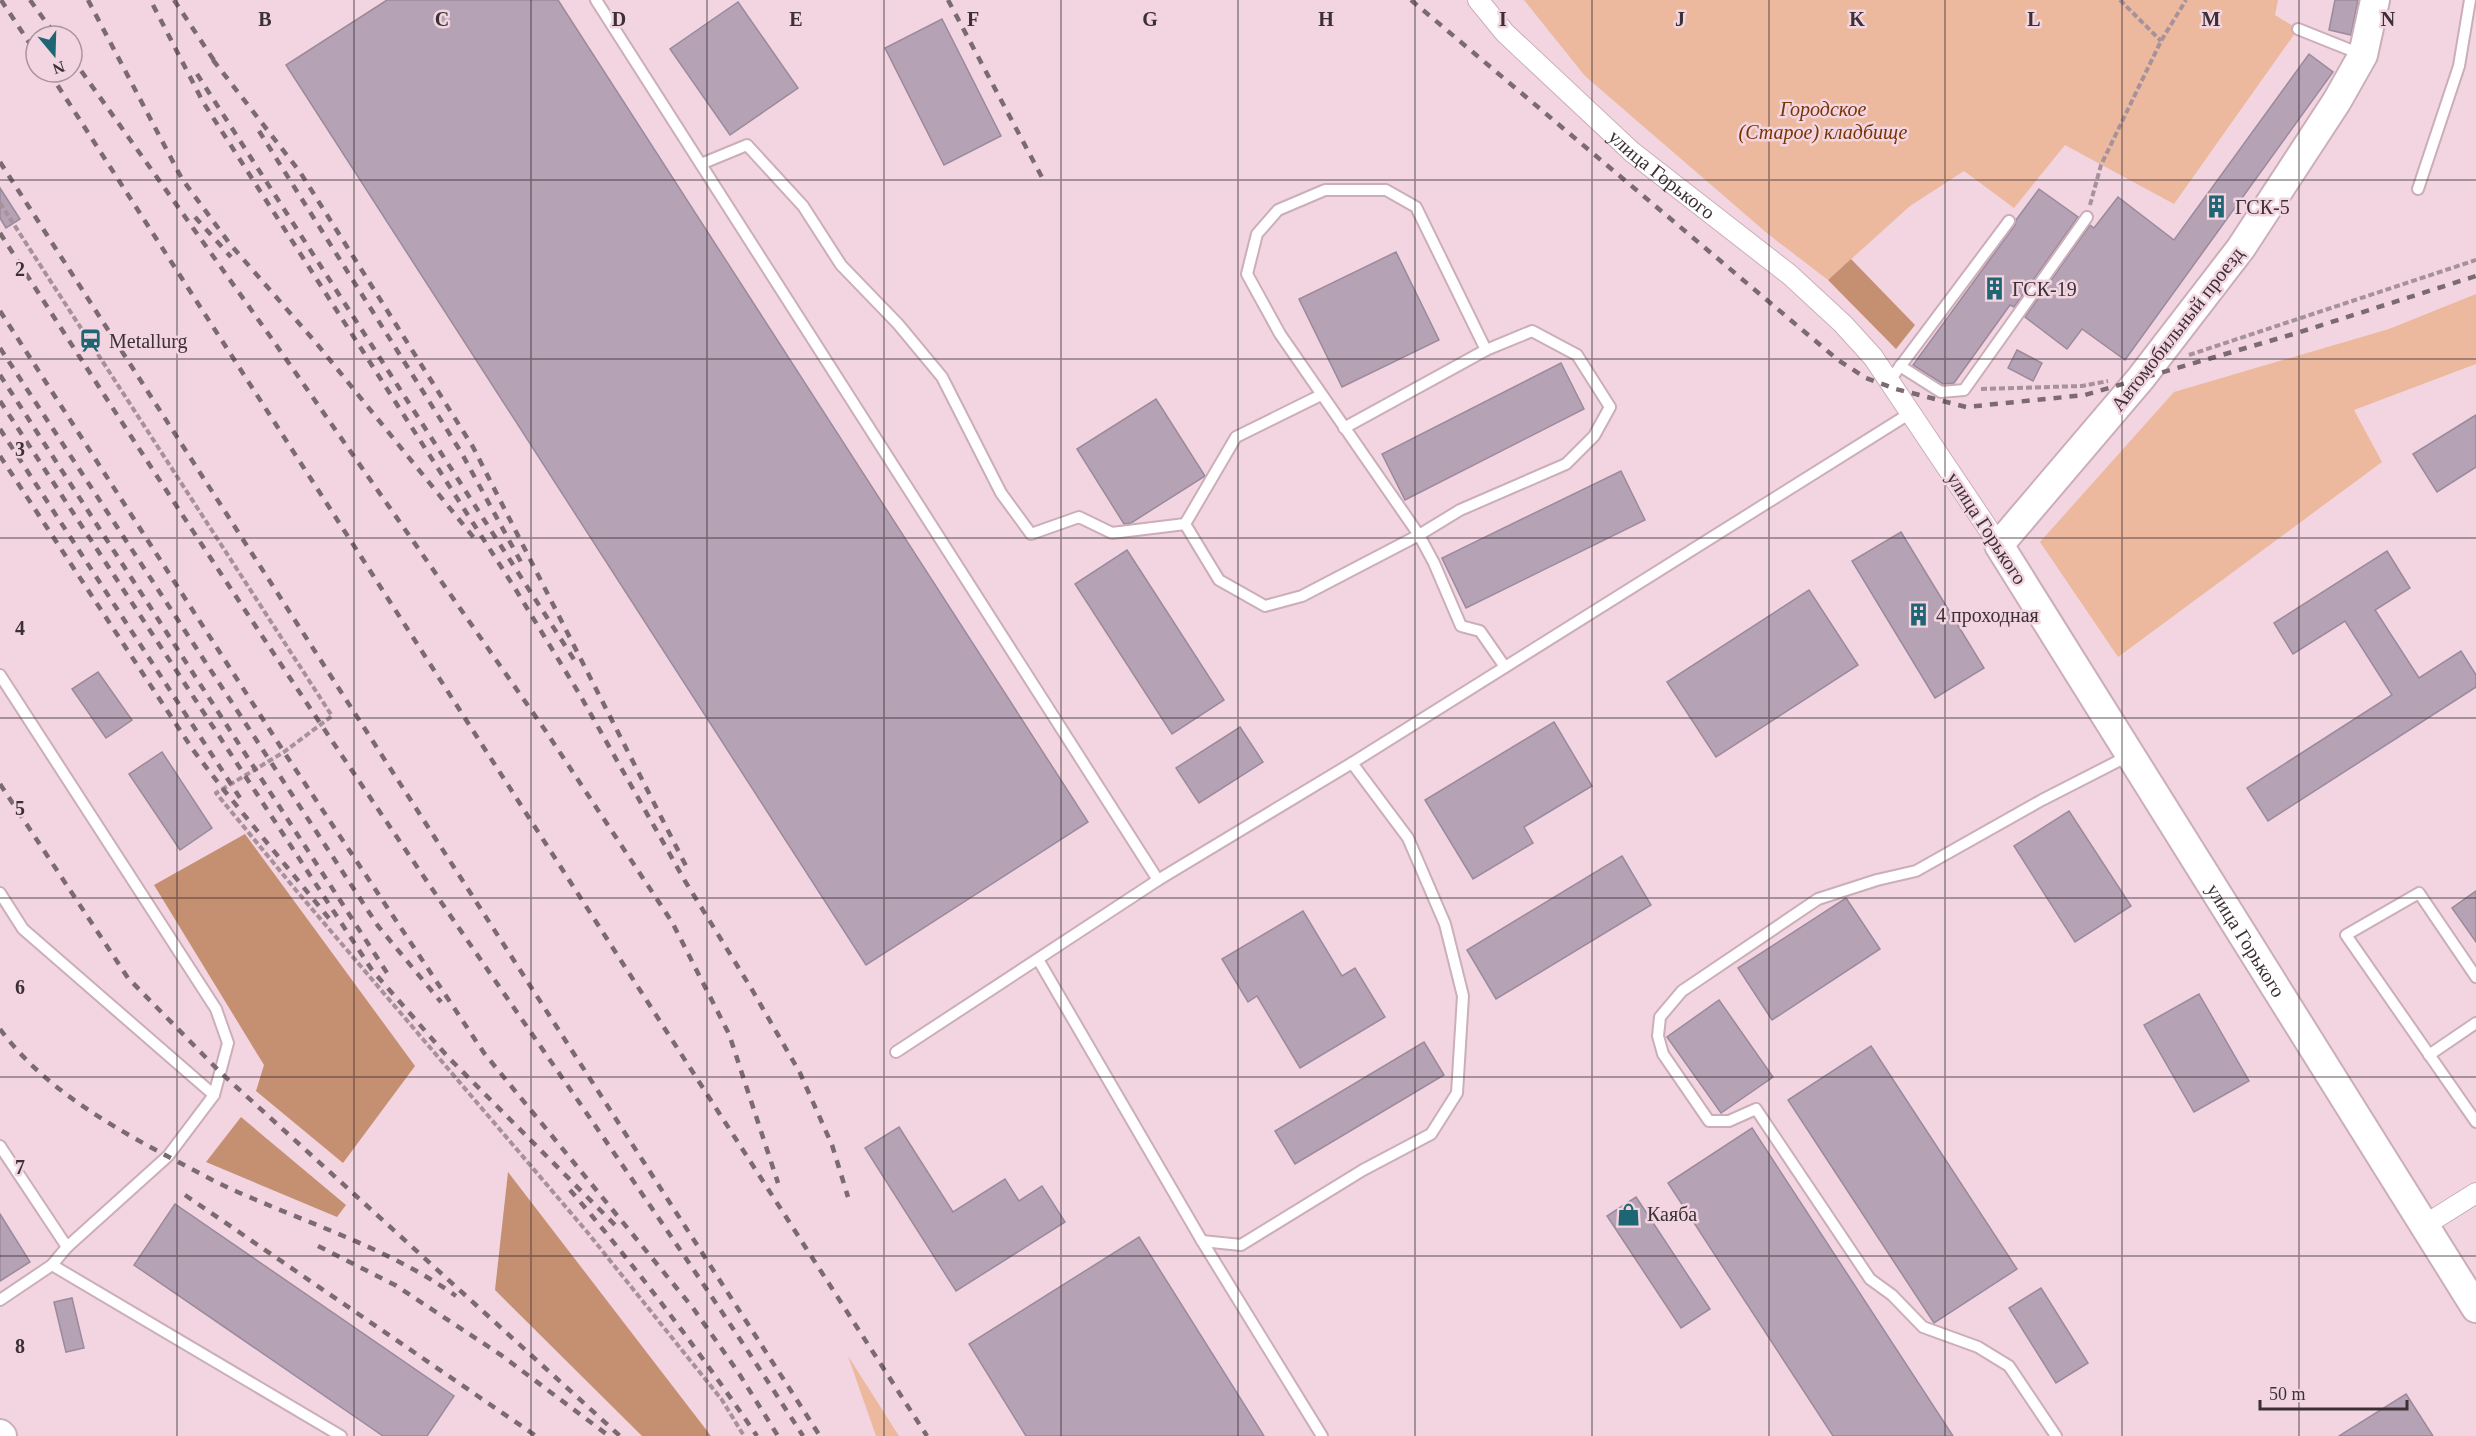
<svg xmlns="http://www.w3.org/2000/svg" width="2476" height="1436" font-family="'Times New Roman',serif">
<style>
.green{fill:#ecb99e}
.forest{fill:#c58f72}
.building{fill:#b5a2b5;stroke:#9b899c;stroke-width:1.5}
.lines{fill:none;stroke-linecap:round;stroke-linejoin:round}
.lane-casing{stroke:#cbaeb9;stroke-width:14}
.street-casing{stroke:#cbaeb9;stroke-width:22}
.secondary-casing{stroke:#cbaeb9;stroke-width:32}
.path{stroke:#a7919a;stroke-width:4;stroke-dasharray:6 3;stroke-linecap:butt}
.lane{stroke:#fff;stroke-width:10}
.street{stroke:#fff;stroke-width:20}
.secondary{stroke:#fff;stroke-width:28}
.rail{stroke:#7c6a71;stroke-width:4.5;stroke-dasharray:8 8;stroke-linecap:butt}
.grid{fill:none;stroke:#3c3035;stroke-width:1.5;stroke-opacity:0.55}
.labels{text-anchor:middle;stroke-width:5;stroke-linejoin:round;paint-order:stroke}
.park-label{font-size:20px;font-style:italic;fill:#773402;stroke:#f2d5e0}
.street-label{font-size:20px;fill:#3c3035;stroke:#f2d5e0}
.poi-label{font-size:20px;fill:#3c3035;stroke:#f2d5e0;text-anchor:start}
.grid-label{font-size:20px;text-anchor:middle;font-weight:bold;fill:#3c3035;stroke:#f2d5e0;stroke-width:5;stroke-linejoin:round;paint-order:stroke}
</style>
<rect width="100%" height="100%" fill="#f2d5e0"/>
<g class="green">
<polygon points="1524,0 2278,0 2275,15 2298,29 2174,204 2065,145 2014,208 1964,171 1910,206 1828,280 1768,234 1585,76"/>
<polygon points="2476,294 2476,364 2354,410 2382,462 2118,657 2040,542 2174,392 2389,329"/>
<polygon points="848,1356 899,1436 876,1436"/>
</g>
<g class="forest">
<polygon points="1851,259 1915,325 1896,349 1828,280"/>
<polygon points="245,834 415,1066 343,1163 256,1091 264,1065 154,885"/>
<polygon points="241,1117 346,1205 337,1217 206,1162"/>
<polygon points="508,1172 711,1436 642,1436 495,1290"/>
</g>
<g class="building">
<polygon points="387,0 558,0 1088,822 866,965 286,65"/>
<polygon points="2335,0 2358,0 2351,35 2329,30"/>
<polygon points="738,2 798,88 730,135 670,49"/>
<polygon points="942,19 1001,136 944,165 885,48"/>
<polygon points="2309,54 2333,72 2125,360 2082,329 2067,349 2025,317 2090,225 2094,228 2118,197 2174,240"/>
<polygon points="0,188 20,219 6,228 0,218"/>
<polygon points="2039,189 2078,217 2014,307 2010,305 1954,383 1943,384 1913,365 2015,225 2016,220"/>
<polygon points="1396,252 1439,340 1342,387 1299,299"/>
<polygon points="2017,350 2042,363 2033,381 2008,368"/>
<polygon points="1561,363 1584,409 1405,500 1382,454"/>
<polygon points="1156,399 1205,476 1131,523 1124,524 1077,449"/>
<polygon points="2476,415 2476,467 2437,492 2413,454"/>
<polygon points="1621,471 1645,520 1466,608 1442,558"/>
<polygon points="1901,532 1984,668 1935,698 1852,561"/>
<polygon points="1127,550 1224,700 1172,734 1075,584"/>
<polygon points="2387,551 2410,588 2375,610 2419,678 2461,651 2476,675 2476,687 2268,821 2247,788 2392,695 2345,621 2293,654 2274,623"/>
<polygon points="1809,590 1858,665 1716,757 1667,682"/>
<polygon points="98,672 132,720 106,738 72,689"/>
<polygon points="1554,722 1592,786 1524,827 1533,843 1473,879 1425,800"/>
<polygon points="1240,727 1263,762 1199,803 1176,768"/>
<polygon points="162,752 212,828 180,850 129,774"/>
<polygon points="2069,811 2131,906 2075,942 2014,846"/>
<polygon points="1622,856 1651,905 1496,999 1467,950"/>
<polygon points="2476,891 2476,942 2452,908"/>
<polygon points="1846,898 1880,949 1772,1020 1738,968"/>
<polygon points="1303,911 1342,976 1355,968 1385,1017 1300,1068 1257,996 1248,1002 1222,959"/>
<polygon points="2199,994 2249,1081 2194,1112 2144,1025"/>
<polygon points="1719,1000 1773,1077 1721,1113 1667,1037"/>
<polygon points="1424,1042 1444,1075 1295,1164 1275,1131"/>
<polygon points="1871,1046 2017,1269 1934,1323 1788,1100"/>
<polygon points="899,1127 953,1212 1005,1179 1019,1201 1042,1186 1065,1222 956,1291 865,1148"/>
<polygon points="1752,1128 1953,1436 1833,1436 1668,1183"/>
<polygon points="1636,1197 1710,1309 1681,1328 1607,1216"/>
<polygon points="175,1204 454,1396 427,1436 383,1436 134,1265"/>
<polygon points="0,1214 30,1262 0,1281"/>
<polygon points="1139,1237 1264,1436 1026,1436 969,1344"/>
<polygon points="2041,1288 2088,1363 2056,1383 2009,1308"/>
<polygon points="72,1298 84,1348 66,1352 54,1302"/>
<polygon points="2406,1394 2433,1436 2339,1436"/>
</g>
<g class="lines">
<defs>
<g id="lane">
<polyline points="596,0 1158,880"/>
<polyline points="2298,29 2363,55"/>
<polyline points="701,164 747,145 803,206 841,265 898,324 942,377 1001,493 1031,534 1079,517 1112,533 1185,524"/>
<polyline points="2418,189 2459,66 2470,0"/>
<polyline points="1900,366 1941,392 1964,390 2087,217"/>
<polyline points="1890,380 2009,221"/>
<polyline points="1321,395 1236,437 1185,524 1219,580 1265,606 1302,596 1419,535 1460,510 1566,464 1594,436 1610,407 1577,355 1532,331 1486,350 1416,207 1386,190 1325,190 1278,210 1257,234 1247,274 1280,334 1419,535 1434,563 1461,626 1480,631 1505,667"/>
<polyline points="1344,428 1486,350"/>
<polyline points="0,675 216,1009 228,1043 214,1095 168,1156 67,1247"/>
<polyline points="0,893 23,929 214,1095"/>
<polyline points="1039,961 1202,1241 1322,1436"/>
<polyline points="2476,977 2419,893 2346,935 2476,1122"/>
<polyline points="896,1052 1158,880 1352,763 1912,412"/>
<polyline points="2429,1055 2476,1023"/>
<polyline points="0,1146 67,1247 52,1265 0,1300"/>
<polyline points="1202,1241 1241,1245 1363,1170 1431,1134 1457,1093 1463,996 1445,924 1408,838 1352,763"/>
<polyline points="52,1265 341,1436"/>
<polyline points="2056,1436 2009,1366 1978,1347 1923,1327 1892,1295 1870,1279 1756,1109 1729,1121 1709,1121 1663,1054 1658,1036 1660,1017 1682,991 1818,899 1877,880 1916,871 2042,800 2130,755"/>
</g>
<g id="street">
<path id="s1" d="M1478,0L1505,33L1632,152L1790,275L1843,324L1873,357L1999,545"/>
<polyline points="2425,1225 2476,1193"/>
</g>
<g id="secondary">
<path id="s2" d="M2375,0L2363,55L2337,101L2241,248L2141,378L1999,545L2476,1308"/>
<polyline points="0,1434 2,1436"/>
</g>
</defs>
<use href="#lane" class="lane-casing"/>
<use href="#street" class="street-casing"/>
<use href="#secondary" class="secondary-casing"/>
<g class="path">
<polyline points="2120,0 2161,41"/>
<polyline points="0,203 332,716 284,752 216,793 295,889 588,1233 722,1400 744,1436"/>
<polyline points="2090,205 2101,165 2161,41 2186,0"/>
<polyline points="2189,355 2476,260"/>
<polyline points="1981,389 2082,386 2108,381"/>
</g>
<use href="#lane" class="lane"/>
<use href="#street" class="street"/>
<use href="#secondary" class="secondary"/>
<g class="rail">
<polyline points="1,0 36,53"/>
<polyline points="30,0 56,36"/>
<polyline points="88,0 182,179 230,244 317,344 474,538"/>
<polyline points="174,0 217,65"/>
<polyline points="948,0 1045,183"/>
<polyline points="1411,0 1838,360 1866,378 1896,389 1966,407 2085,395 2297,333 2476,276"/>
<polyline points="153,5 203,102 516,590 580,695 685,881 751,988 800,1073 832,1145 848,1197"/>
<polyline points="72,58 272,339 545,730 672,922 729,1034 778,1183"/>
<polyline points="213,60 300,172 473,447 686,866"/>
<polyline points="49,72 927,1436"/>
<polyline points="197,74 575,661"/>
<polyline points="259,131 461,452 522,564"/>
<polyline points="0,162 820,1436"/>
<polyline points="195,217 231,257"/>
<path d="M0,233C147,463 298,693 452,918C570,1090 691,1261 803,1436"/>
<polyline points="0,311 284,752 484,1053 693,1308 738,1372 778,1436"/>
<polyline points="0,348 378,926 441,1002"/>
<polyline points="0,375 391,979"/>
<polyline points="0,401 372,970 448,1057 615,1225"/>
<polyline points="0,429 242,801"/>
<polyline points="0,456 193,750 223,789 332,922"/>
<polyline points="0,784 128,978 221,1073 620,1436"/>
<path d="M0,1029C42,1086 104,1122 165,1155C192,1169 218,1184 247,1196C318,1227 393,1251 456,1296"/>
<path d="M570,1190C637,1268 699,1351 757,1436"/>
<polyline points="185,1195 536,1436"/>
<polyline points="318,1246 395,1285 501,1355 609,1436"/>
</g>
</g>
<path class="grid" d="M177,0V1436M354,0V1436M531,0V1436M707,0V1436M884,0V1436M1061,0V1436M1238,0V1436M1415,0V1436M1592,0V1436M1769,0V1436M1945,0V1436M2122,0V1436M2299,0V1436M0,180H2476M0,359H2476M0,538H2476M0,718H2476M0,898H2476M0,1077H2476M0,1256H2476"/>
<defs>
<symbol id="building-bare" viewBox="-9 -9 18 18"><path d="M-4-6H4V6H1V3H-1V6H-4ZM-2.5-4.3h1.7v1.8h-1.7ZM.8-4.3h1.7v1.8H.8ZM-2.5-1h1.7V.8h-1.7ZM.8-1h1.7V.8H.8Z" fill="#1e6674" stroke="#f2d5e0" stroke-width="2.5" paint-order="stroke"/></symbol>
<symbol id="station-bare" viewBox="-9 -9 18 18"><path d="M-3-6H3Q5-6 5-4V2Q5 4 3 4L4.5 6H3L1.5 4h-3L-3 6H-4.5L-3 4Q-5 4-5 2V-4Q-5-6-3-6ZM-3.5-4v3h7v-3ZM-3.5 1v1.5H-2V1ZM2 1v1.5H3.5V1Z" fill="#1e6674" stroke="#f2d5e0" stroke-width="2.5" paint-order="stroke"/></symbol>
<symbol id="shop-bare" viewBox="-9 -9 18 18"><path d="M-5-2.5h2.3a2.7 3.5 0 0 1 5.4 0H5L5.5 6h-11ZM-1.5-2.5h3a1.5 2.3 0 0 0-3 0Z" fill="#1e6674" stroke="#f2d5e0" stroke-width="2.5" paint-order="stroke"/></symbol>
</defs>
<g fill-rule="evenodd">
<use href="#building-bare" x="2200" y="190" width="33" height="33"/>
<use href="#building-bare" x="1978" y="272" width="33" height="33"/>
<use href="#station-bare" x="74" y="324" width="33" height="33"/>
<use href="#building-bare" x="1902" y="598" width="33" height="33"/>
<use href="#shop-bare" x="1612" y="1198" width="33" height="33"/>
</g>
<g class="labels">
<g class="park-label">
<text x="1823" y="116">Городское<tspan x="1823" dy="23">(Старое) кладбище</tspan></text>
</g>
<g class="street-label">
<text dy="7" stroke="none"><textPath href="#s1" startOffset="254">улица Горького</textPath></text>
<text transform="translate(2177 329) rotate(-52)" y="7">Автомобильный проезд</text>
<text transform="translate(1987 528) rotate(57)" y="7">улица Горького</text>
<text dy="7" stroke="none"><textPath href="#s2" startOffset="1134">улица Горького</textPath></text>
</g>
<g class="poi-label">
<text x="2235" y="214">ГСК-5</text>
<text x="2012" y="296">ГСК-19</text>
<text x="109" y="348">Metallurg</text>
<text x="1936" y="622">4 проходная</text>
<text x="1647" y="1221">Каяба</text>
</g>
</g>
<g class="grid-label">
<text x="265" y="26">B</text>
<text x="442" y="26">C</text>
<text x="619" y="26">D</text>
<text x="796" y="26">E</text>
<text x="973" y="26">F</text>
<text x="1150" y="26">G</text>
<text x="1326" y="26">H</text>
<text x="1503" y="26">I</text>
<text x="1680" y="26">J</text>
<text x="1857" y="26">K</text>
<text x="2034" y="26">L</text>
<text x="2211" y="26">M</text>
<text x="2388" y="26">N</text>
<text x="20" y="276">2</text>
<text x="20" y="456">3</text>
<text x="20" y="635">4</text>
<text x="20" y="815">5</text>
<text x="20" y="994">6</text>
<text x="20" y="1174">7</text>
<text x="20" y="1353">8</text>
</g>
<g transform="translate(54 54) rotate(161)"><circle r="28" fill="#f2d5e0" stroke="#a9939c" stroke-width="1.5"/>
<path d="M0-4.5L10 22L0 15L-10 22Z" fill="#1e6674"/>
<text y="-9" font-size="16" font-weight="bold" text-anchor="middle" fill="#3c3035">N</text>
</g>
<path d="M2260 1400v9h147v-9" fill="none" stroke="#3c3035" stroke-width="3"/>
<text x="2269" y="1400" font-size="18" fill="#3c3035" stroke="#f2d5e0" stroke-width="4.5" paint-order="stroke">50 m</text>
</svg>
